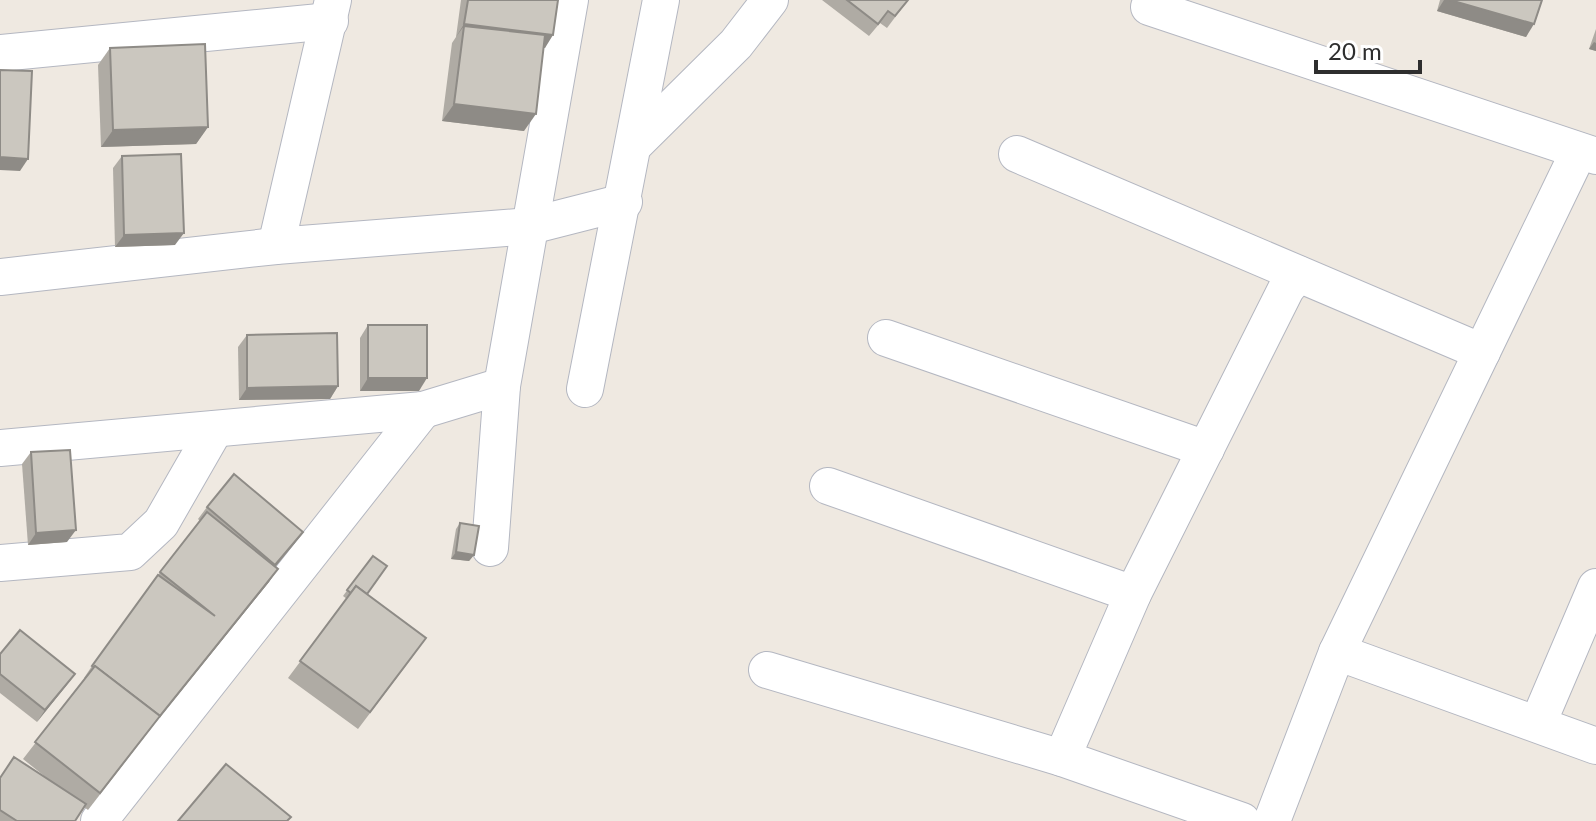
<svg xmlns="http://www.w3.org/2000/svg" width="1596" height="821" font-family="Lato,sans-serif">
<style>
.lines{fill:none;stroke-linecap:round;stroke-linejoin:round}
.street-casing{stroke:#b4b7c1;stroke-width:38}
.street{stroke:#fff;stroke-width:36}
.wall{fill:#afaba4}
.shaded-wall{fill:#8e8b86}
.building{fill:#cbc7bf;stroke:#8e8b86;stroke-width:2}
</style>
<rect width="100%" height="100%" fill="#efe9e1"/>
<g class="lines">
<defs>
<g id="street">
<polyline points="1149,7 1596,156"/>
<polyline points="0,53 330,21"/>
<polyline points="634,145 736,44 770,0"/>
<polyline points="1017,154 1482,352"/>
<polyline points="276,246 333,0"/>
<polyline points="0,277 276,246 530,226 624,202"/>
<polyline points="886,338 1206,449"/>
<polyline points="585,389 661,0"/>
<polyline points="0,448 423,410 502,386"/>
<polyline points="828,486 1133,594"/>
<polyline points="490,548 502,386 570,0"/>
<polyline points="0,563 130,552 161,523 215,429"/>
<polyline points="1337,652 1579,151"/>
<polyline points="767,670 1062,758"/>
<polyline points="1538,723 1596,587"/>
<polyline points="99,821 423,410"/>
<polyline points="1242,821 1062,758 1133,594 1286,289 1298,274"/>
<polyline points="1272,821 1337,652 1596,746"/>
</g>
</defs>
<use href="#street" class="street-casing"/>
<use href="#street" class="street"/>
</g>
<g class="wall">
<polygon points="461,0 558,0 545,48 543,47 524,131 442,121 452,43 456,37"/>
<polygon points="822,0 908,0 887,28 880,23 869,36"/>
<polygon points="1440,0 1542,0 1526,37 1437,11"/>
<polygon points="1596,29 1596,51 1589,49"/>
<polygon points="110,48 208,127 196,144 101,147 98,65"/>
<polygon points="122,156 175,245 115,247 113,168"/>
<polygon points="368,325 419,391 360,391 360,338"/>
<polygon points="247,335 338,386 330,399 239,400 238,347"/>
<polygon points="31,452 67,542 28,545 22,464"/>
<polygon points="207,507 303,532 275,567 269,582 155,723 88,810 84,807 75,821 0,821 0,777 48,779 23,759 85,679 84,678 92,666 158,575 200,521 198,519"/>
<polygon points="460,523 474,555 469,561 451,559 456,529"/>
<polygon points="373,556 367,594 414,655 358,729 288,678 347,599 343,596"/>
<polygon points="0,654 75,674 37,722 0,693"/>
</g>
<g class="shaded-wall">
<polygon points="1444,0 1450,0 1534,24 1526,37 1437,11"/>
<polygon points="464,24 553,35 545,48 462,37 464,26 456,37"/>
<polygon points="1594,42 1596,43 1596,51 1589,49"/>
<polygon points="454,104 536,114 524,131 442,121"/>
<polygon points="208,127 196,144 101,147 113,130"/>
<polygon points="0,157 28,159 20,171 0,170"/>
<polygon points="184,233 175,245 115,247 124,235"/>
<polygon points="368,378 427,378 419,391 360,391"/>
<polygon points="338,386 330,399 239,400 247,388"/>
<polygon points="76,530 67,542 28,545 36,533"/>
<polygon points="303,532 294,544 267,577 275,565"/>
<polygon points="456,552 474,555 469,561 451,559"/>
<polygon points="278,569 269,582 155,723 88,810 154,724"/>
<polygon points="75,674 66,686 37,722 45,710"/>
</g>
<g class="building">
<polygon points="468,0 558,0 553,35 464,24"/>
<polygon points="847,0 908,0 895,16 888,11 878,24"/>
<polygon points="1450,0 1542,0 1534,24"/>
<polygon points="464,26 545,35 536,114 454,104"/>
<polygon points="205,44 208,127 113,130 110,48"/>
<polygon points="0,70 32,71 28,159 0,157"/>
<polygon points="181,154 184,233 124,235 122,156"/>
<rect x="368" y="325" width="59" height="53"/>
<polygon points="337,333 338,386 247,388 247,335"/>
<polygon points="70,450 76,530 36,533 31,452"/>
<polygon points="234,474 303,532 275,565 207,507"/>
<polygon points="207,512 278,569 160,716 95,666 94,667 92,666 158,575 215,616 160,572"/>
<polygon points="460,523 479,526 474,555 456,552"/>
<polygon points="373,556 387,566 367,594 356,586 351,593 347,590"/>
<polygon points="356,586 426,638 370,712 300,661"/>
<polygon points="20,630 75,674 45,710 0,674 0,654"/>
<polygon points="95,666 160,716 100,793 35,742"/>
<polygon points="14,757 86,804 75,821 17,821 0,810 0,778"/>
<polygon points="226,764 291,817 287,821 178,821"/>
</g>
<path d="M1316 60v12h104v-12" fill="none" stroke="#2e2e2e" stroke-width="4"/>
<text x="1328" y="60" font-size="24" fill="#2e2e2e" stroke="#ffffff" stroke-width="6" paint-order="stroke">20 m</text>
</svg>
